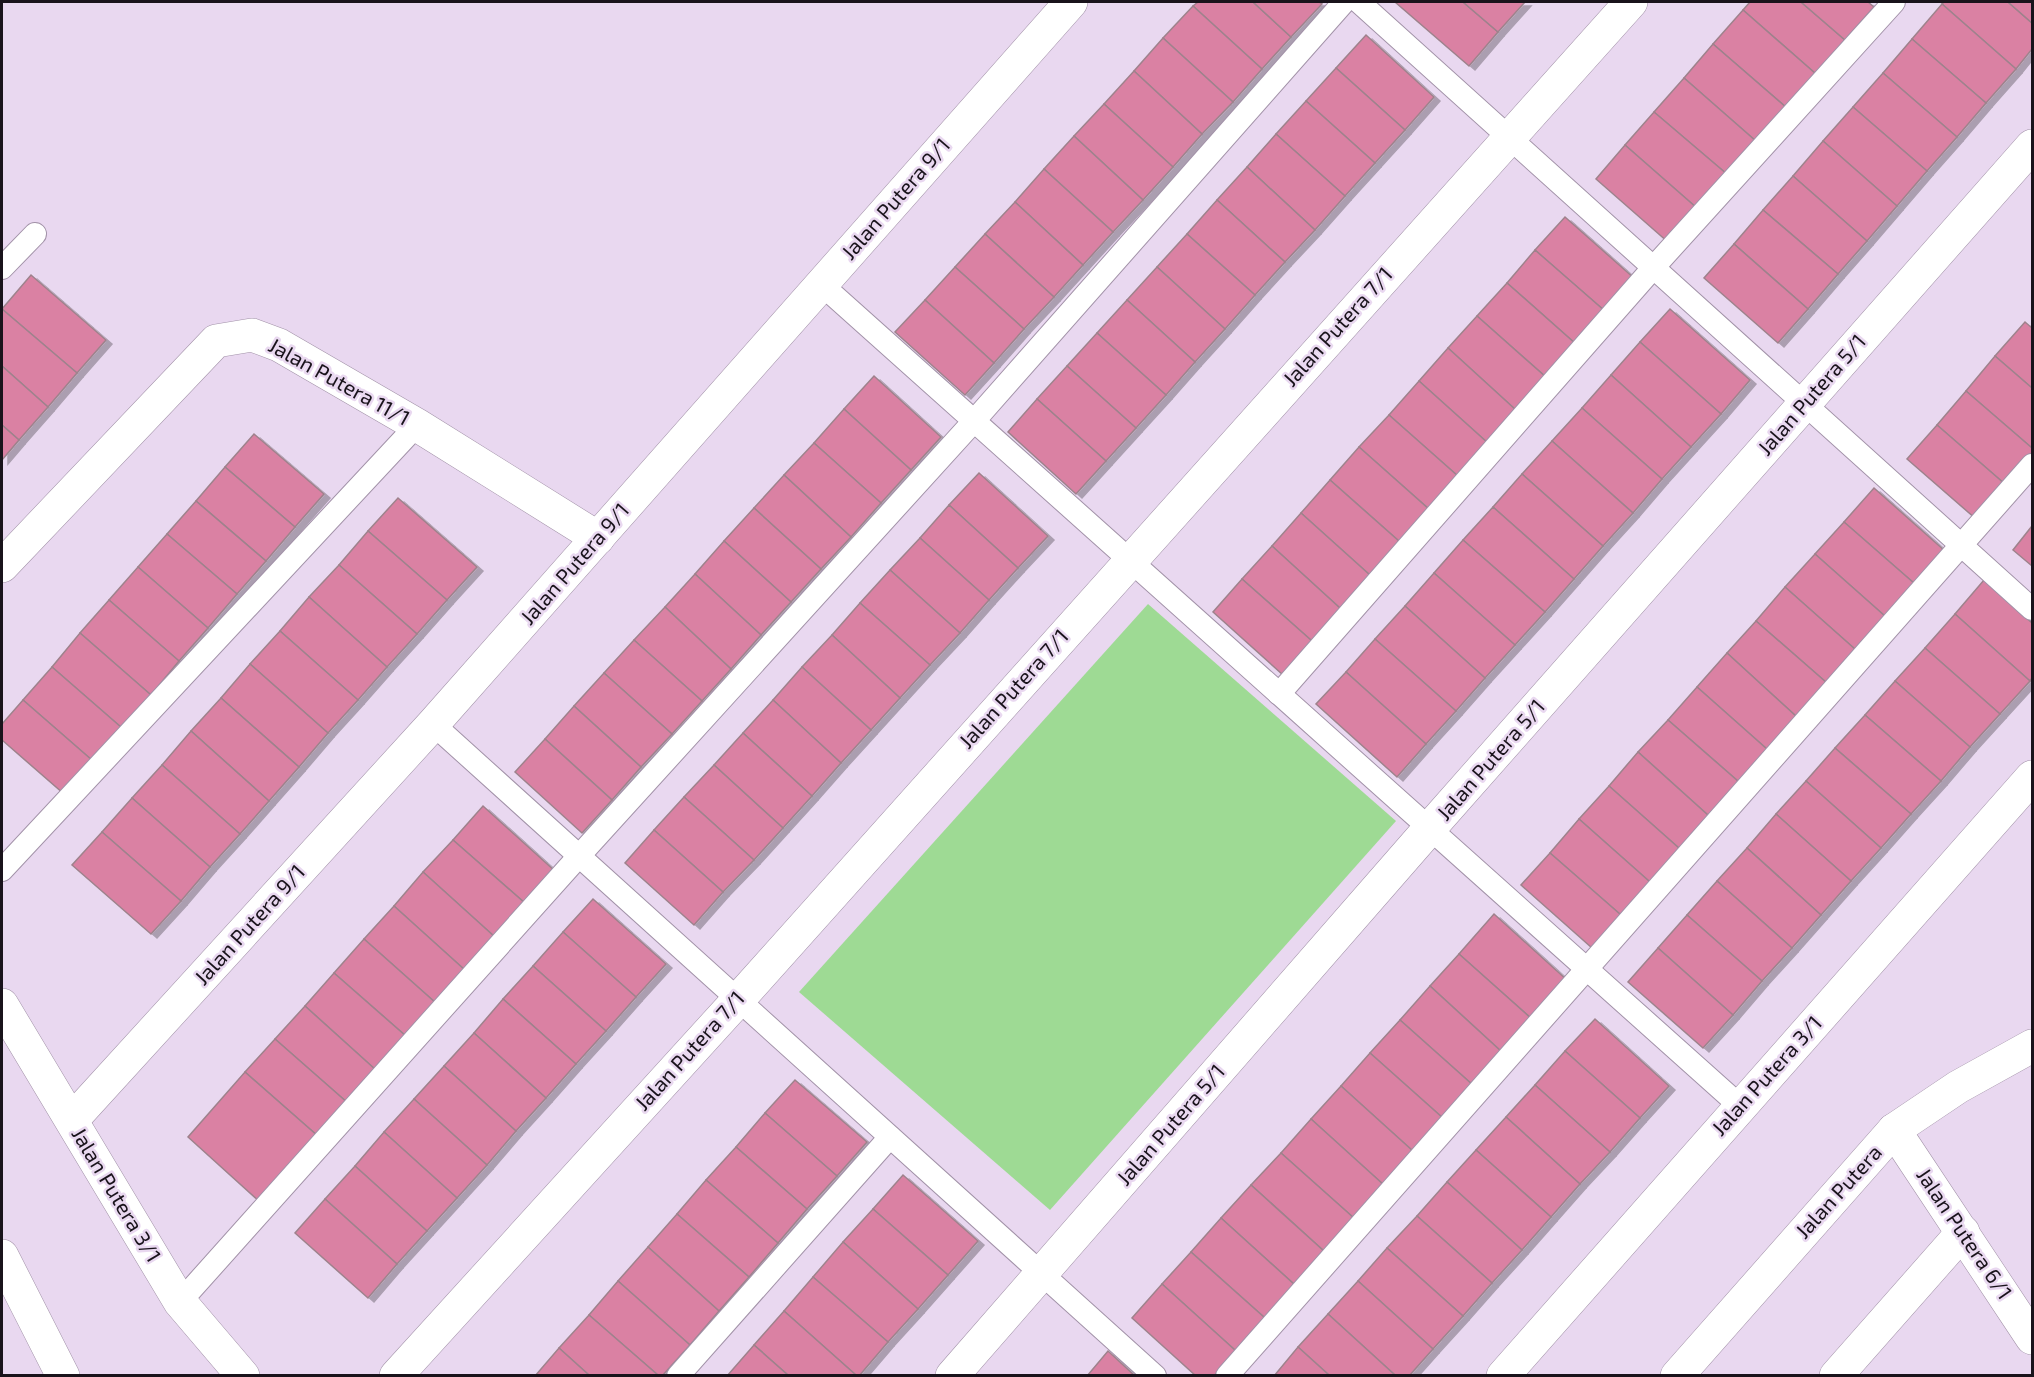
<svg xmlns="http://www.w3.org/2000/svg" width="2034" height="1377" font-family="'Exo 2',sans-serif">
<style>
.green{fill:#9eda94}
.building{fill:#da81a3;stroke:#9e828c;stroke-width:1.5;filter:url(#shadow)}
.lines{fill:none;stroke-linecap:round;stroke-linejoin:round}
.service-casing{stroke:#a292a8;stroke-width:24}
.minor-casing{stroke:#a292a8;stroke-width:34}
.tertiary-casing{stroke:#a292a8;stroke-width:34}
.service{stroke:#fff;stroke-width:22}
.minor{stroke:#fff;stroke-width:33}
.tertiary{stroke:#fff;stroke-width:33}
.labels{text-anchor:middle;stroke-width:5;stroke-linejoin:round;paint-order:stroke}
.street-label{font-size:21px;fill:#19131b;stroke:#e9d8f0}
</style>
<defs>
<filter id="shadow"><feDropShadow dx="6" dy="4" stdDeviation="0" flood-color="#0004"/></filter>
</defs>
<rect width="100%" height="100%" fill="#e9d8f0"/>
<polygon class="green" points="1148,604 1396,821 1050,1210 799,992"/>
<g class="building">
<polygon points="1198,2 1253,2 1291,37 1262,69 1193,6"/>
<polygon points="1253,2 1319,2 1322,4 1291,37"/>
<polygon points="1395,2 1463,2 1498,32 1469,66"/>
<polygon points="1463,2 1525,2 1498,32"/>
<polygon points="1750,2 1801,2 1845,40 1816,74 1743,10"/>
<polygon points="1801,2 1868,2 1874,7 1845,40"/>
<polygon points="1944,2 2008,2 2032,23 2032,49 2016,69 1942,4"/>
<polygon points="2008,2 2032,2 2032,23"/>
<polygon points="1942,4 2016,69 1986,103 1912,39"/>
<polygon points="1193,6 1262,69 1233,102 1163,38"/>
<polygon points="1743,10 1816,74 1787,108 1713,44"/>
<polygon points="1366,35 1434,97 1405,130 1336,68"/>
<polygon points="1163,38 1233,102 1202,134 1134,71"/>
<polygon points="1912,39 1986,103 1957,137 1883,73"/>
<polygon points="1713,44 1787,108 1757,142 1684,78"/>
<polygon points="1336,68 1405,130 1375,163 1306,101"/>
<polygon points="1134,71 1202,134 1173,167 1104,104"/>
<polygon points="1883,73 1957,137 1927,171 1853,107"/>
<polygon points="1684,78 1757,142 1728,175 1654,112"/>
<polygon points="1306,101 1375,163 1345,196 1276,134"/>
<polygon points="1104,104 1173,167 1143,200 1074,136"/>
<polygon points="1853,107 1927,171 1897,206 1823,141"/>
<polygon points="1654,112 1728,175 1698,209 1625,145"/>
<polygon points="1276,134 1345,196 1315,230 1247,167"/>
<polygon points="1074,136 1143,200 1113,232 1044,169"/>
<polygon points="1823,141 1897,206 1867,241 1793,176"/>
<polygon points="1625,145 1698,209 1669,243 1596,179"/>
<polygon points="1247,167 1315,230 1285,262 1217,200"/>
<polygon points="1044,169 1113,232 1083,265 1015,202"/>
<polygon points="1793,176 1867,241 1838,274 1763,210"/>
<polygon points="1217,200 1285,262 1255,295 1187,234"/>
<polygon points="1015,202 1083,265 1054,297 985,234"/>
<polygon points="1763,210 1838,274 1808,309 1734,244"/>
<polygon points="1565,217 1635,279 1606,312 1535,250"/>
<polygon points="985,234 1054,297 1024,329 955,267"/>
<polygon points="1187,234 1255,295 1225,329 1157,267"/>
<polygon points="1734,244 1808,309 1778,343 1704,278"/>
<polygon points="1535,250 1606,312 1577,345 1507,283"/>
<polygon points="955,267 1024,329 994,363 925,300"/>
<polygon points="1157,267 1225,329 1195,362 1127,300"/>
<polygon points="31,275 106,340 77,373 2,309"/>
<polygon points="1507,283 1577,345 1547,378 1477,316"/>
<polygon points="925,300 994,363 965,395 895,332"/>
<polygon points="1127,300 1195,362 1166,395 1097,333"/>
<polygon points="2,309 77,373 48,407 2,366"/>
<polygon points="1670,309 1750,380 1721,414 1640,342"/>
<polygon points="1477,316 1547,378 1517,411 1448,348"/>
<polygon points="2025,322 2032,328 2032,388 1995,356"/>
<polygon points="1097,333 1166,395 1136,428 1067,366"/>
<polygon points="1640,342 1721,414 1691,447 1611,375"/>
<polygon points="1448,348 1517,411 1489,444 1419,381"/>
<polygon points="1995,356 2032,388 2032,448 1966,391"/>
<polygon points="2,366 48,407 19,440 2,425"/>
<polygon points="1067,366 1136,428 1106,461 1037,399"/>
<polygon points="1611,375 1691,447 1662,479 1582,408"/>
<polygon points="874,376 941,437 911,470 844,409"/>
<polygon points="1419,381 1489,444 1459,477 1389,415"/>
<polygon points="1966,391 2032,448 2032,454 2006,485 1937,425"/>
<polygon points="1037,399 1106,461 1076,494 1008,432"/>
<polygon points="1582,408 1662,479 1633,513 1552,441"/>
<polygon points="844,409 911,470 881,503 814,443"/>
<polygon points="1389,415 1459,477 1430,510 1359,447"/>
<polygon points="2,425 19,440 2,460"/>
<polygon points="1937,425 2006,485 1976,519 1907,459"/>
<polygon points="254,434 324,494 295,527 225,467"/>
<polygon points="1552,441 1633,513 1603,546 1522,474"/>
<polygon points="814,443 881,503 851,537 784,475"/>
<polygon points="1359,447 1430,510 1400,542 1330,480"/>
<polygon points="225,467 295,527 266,561 196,501"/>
<polygon points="979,473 1048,536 1018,568 949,505"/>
<polygon points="1522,474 1603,546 1574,579 1493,507"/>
<polygon points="784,475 851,537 821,569 754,508"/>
<polygon points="1330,480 1400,542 1371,576 1301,513"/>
<polygon points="1874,488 1945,551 1915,584 1844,522"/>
<polygon points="398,498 477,567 447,600 368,531"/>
<polygon points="196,501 266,561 237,594 167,534"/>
<polygon points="949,505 1018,568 989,600 920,538"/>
<polygon points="1493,507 1574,579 1545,612 1463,540"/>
<polygon points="754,508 821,569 791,602 724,541"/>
<polygon points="1301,513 1371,576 1341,609 1272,546"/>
<polygon points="1844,522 1915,584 1886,617 1815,554"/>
<polygon points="2032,526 2032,566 2013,550"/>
<polygon points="368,531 447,600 417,634 339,565"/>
<polygon points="167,534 237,594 208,628 138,567"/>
<polygon points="920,538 989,600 960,633 890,570"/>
<polygon points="1463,540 1545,612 1515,645 1434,573"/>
<polygon points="724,541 791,602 761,635 695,574"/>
<polygon points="1272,546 1341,609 1312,641 1242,579"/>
<polygon points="1815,554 1886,617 1856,650 1785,587"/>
<polygon points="339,565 417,634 387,667 309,597"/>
<polygon points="138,567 208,628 179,661 109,600"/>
<polygon points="890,570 960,633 930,665 860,603"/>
<polygon points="1434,573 1515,645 1485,678 1405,606"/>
<polygon points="695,574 761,635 731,669 665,607"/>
<polygon points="1242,579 1312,641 1283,675 1213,612"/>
<polygon points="1984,580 2032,623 2032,678 2030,681 1955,614"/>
<polygon points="1785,587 1856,650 1827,683 1756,621"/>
<polygon points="309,597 387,667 358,700 280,631"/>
<polygon points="109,600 179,661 151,695 80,633"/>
<polygon points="860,603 930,665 900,698 832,635"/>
<polygon points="1405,606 1485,678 1456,711 1375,639"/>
<polygon points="665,607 731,669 702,701 634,640"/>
<polygon points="1955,614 2030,681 2000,714 1925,648"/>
<polygon points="1756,621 1827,683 1797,717 1727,653"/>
<polygon points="280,631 358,700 328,733 250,664"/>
<polygon points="80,633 151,695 122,728 52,667"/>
<polygon points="832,635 900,698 871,730 802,667"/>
<polygon points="1375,639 1456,711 1426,744 1346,672"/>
<polygon points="634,640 702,701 672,734 604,673"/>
<polygon points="1925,648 2000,714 1970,747 1895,681"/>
<polygon points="1727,653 1797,717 1768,750 1697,687"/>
<polygon points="250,664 328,733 299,767 221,698"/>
<polygon points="52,667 122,728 93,761 23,700"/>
<polygon points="802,667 871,730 841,763 773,700"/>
<polygon points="1346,672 1426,744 1397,777 1316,704"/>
<polygon points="604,673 672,734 641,767 574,706"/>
<polygon points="1895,681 1970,747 1941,781 1865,715"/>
<polygon points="1697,687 1768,750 1739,782 1668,720"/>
<polygon points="221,698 299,767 269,801 191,731"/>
<polygon points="23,700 93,761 64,794 2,740 2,724"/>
<polygon points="773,700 841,763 812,796 743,733"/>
<polygon points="574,706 641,767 612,800 545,739"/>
<polygon points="1865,715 1941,781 1911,814 1835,748"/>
<polygon points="1668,720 1739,782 1709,816 1638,752"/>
<polygon points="191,731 269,801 240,834 162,765"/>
<polygon points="743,733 812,796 783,828 714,765"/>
<polygon points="545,739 612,800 582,833 515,772"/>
<polygon points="1835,748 1911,814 1881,848 1806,781"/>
<polygon points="1638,752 1709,816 1680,849 1609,786"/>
<polygon points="162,765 240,834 210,867 132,798"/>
<polygon points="714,765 783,828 754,860 684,797"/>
<polygon points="1806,781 1881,848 1851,881 1776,814"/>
<polygon points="1609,786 1680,849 1650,882 1579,819"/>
<polygon points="684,797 754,860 723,892 654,830"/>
<polygon points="132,798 210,867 181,901 102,832"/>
<polygon points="483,806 556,872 526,904 453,840"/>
<polygon points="1776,814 1851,881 1821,915 1747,848"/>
<polygon points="1579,819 1650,882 1621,915 1550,853"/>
<polygon points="654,830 723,892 694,925 625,863"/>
<polygon points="102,832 181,901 151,934 72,865"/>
<polygon points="453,840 526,904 496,938 423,872"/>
<polygon points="1747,848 1821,915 1792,948 1717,881"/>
<polygon points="1550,853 1621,915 1592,948 1521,885"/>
<polygon points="423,872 496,938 466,971 394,906"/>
<polygon points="1717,881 1792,948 1762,981 1687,915"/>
<polygon points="593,899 666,964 636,997 563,932"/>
<polygon points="394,906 466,971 437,1004 364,939"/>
<polygon points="1494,914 1568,981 1533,1020 1459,954"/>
<polygon points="1687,915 1762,981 1733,1015 1658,948"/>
<polygon points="563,932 636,997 606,1031 533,966"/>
<polygon points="364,939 437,1004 407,1037 334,973"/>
<polygon points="1658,948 1733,1015 1703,1048 1628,982"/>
<polygon points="1459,954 1533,1020 1503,1053 1430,986"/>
<polygon points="533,966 606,1031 576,1064 503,999"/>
<polygon points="334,973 407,1037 377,1071 305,1006"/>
<polygon points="1430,986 1503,1053 1474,1086 1400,1020"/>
<polygon points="503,999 576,1064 546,1098 474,1033"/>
<polygon points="305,1006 377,1071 349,1104 275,1039"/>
<polygon points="1595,1019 1669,1086 1640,1118 1565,1051"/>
<polygon points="1400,1020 1474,1086 1444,1119 1370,1053"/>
<polygon points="474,1033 546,1098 516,1131 444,1066"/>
<polygon points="275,1039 349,1104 319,1137 245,1072"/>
<polygon points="1565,1051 1640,1118 1610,1152 1535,1085"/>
<polygon points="1370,1053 1444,1119 1414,1152 1341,1086"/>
<polygon points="444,1066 516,1131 487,1165 414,1099"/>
<polygon points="245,1072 319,1137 260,1202 188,1137"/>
<polygon points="795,1080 867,1142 837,1176 765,1113"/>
<polygon points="1535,1085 1610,1152 1580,1184 1506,1117"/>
<polygon points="1341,1086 1414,1152 1385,1186 1311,1119"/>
<polygon points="414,1099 487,1165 457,1198 384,1132"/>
<polygon points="765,1113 837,1176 807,1209 736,1147"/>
<polygon points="1506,1117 1580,1184 1551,1217 1476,1150"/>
<polygon points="1311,1119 1385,1186 1355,1219 1281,1153"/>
<polygon points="384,1132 457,1198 427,1231 355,1166"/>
<polygon points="736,1147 807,1209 778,1243 706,1180"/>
<polygon points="1476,1150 1551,1217 1522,1250 1447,1182"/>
<polygon points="1281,1153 1355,1219 1325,1252 1251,1185"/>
<polygon points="355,1166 427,1231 397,1264 325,1199"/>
<polygon points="903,1175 978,1241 948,1275 873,1209"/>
<polygon points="706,1180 778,1243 749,1277 677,1214"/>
<polygon points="1447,1182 1522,1250 1492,1283 1417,1216"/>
<polygon points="1251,1185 1325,1252 1295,1285 1221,1218"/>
<polygon points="325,1199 397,1264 368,1298 295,1233"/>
<polygon points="873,1209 948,1275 918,1309 843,1242"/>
<polygon points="677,1214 749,1277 719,1311 648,1247"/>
<polygon points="1417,1216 1492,1283 1463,1316 1387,1248"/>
<polygon points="1221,1218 1295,1285 1265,1318 1191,1252"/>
<polygon points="843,1242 918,1309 888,1342 813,1277"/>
<polygon points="648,1247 719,1311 690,1345 618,1281"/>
<polygon points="1387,1248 1463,1316 1433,1349 1358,1281"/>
<polygon points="1191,1252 1265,1318 1236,1351 1162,1284"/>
<polygon points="813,1277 888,1342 859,1376 857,1376 784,1311"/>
<polygon points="618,1281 690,1345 662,1376 659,1376 589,1315"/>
<polygon points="1358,1281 1433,1349 1409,1376 1396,1376 1328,1314"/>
<polygon points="1162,1284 1236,1351 1214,1376 1196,1376 1132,1318"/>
<polygon points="784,1311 857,1376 789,1376 754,1345"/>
<polygon points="1328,1314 1396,1376 1330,1376 1298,1347"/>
<polygon points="589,1315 659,1376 590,1376 559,1348"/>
<polygon points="754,1345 789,1376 727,1376"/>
<polygon points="1298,1347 1330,1376 1274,1376"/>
<polygon points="559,1348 590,1376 535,1376"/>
<polygon points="1108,1351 1135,1376 1087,1376"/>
</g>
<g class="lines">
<defs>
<g id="service">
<polyline points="1359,2 2032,609"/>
<polyline points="2,268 35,234"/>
<polyline points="821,284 1740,1106"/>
<polyline points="1279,694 1653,268 1894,2"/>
<polyline points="433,724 1155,1376"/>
<polyline points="2,870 417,425"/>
<polyline points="180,1302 579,856 974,421 1344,2"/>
<polyline points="678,1376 890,1137"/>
<polyline points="1227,1376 2032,465"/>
</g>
<g id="minor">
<polyline points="2,566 216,341 252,335 279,345 417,425 598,538"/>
<polyline points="2,1005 180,1302 243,1376"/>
<polyline points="72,1120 433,724 1071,2"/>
<polyline points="1894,1130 2032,1338"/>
<polyline points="396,1376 738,1000 1631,2"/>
<polyline points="952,1376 1430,828 2032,146"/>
<polyline points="1503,1376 2032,777"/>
<polyline points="1677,1376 1894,1130 1958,1087 2032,1046"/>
<polyline points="1836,1376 1963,1232"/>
</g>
<polyline id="tertiary" points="2,1256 63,1376"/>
</defs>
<use href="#service" class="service-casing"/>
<use href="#minor" class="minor-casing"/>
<use href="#tertiary" class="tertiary-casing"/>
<use href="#service" class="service"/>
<use href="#minor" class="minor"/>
<use href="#tertiary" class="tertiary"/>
</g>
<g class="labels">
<g class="street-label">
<text transform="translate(896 199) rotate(-49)" y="7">Jalan Putera 9/1</text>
<text transform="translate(1338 327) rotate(-48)" y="7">Jalan Putera 7/1</text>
<text transform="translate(339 382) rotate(29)" y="7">Jalan Putera 11/1</text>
<text transform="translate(1812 395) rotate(-49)" y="7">Jalan Putera 5/1</text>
<text transform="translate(575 564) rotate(-49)" y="7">Jalan Putera 9/1</text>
<text transform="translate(1014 689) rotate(-48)" y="7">Jalan Putera 7/1</text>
<text transform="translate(1491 760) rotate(-49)" y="7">Jalan Putera 5/1</text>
<text transform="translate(250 925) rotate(-48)" y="7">Jalan Putera 9/1</text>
<text transform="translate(690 1051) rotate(-48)" y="7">Jalan Putera 7/1</text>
<text transform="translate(1767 1076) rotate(-48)" y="7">Jalan Putera 3/1</text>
<text transform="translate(1171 1125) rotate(-49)" y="7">Jalan Putera 5/1</text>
<text transform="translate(1839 1192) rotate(-48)" y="7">Jalan Putera</text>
<text transform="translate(116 1195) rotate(59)" y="7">Jalan Putera 3/1</text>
<text transform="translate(1964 1234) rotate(56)" y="7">Jalan Putera 6/1</text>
</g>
</g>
<rect width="2034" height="1377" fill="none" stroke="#19131b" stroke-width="6"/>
</svg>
